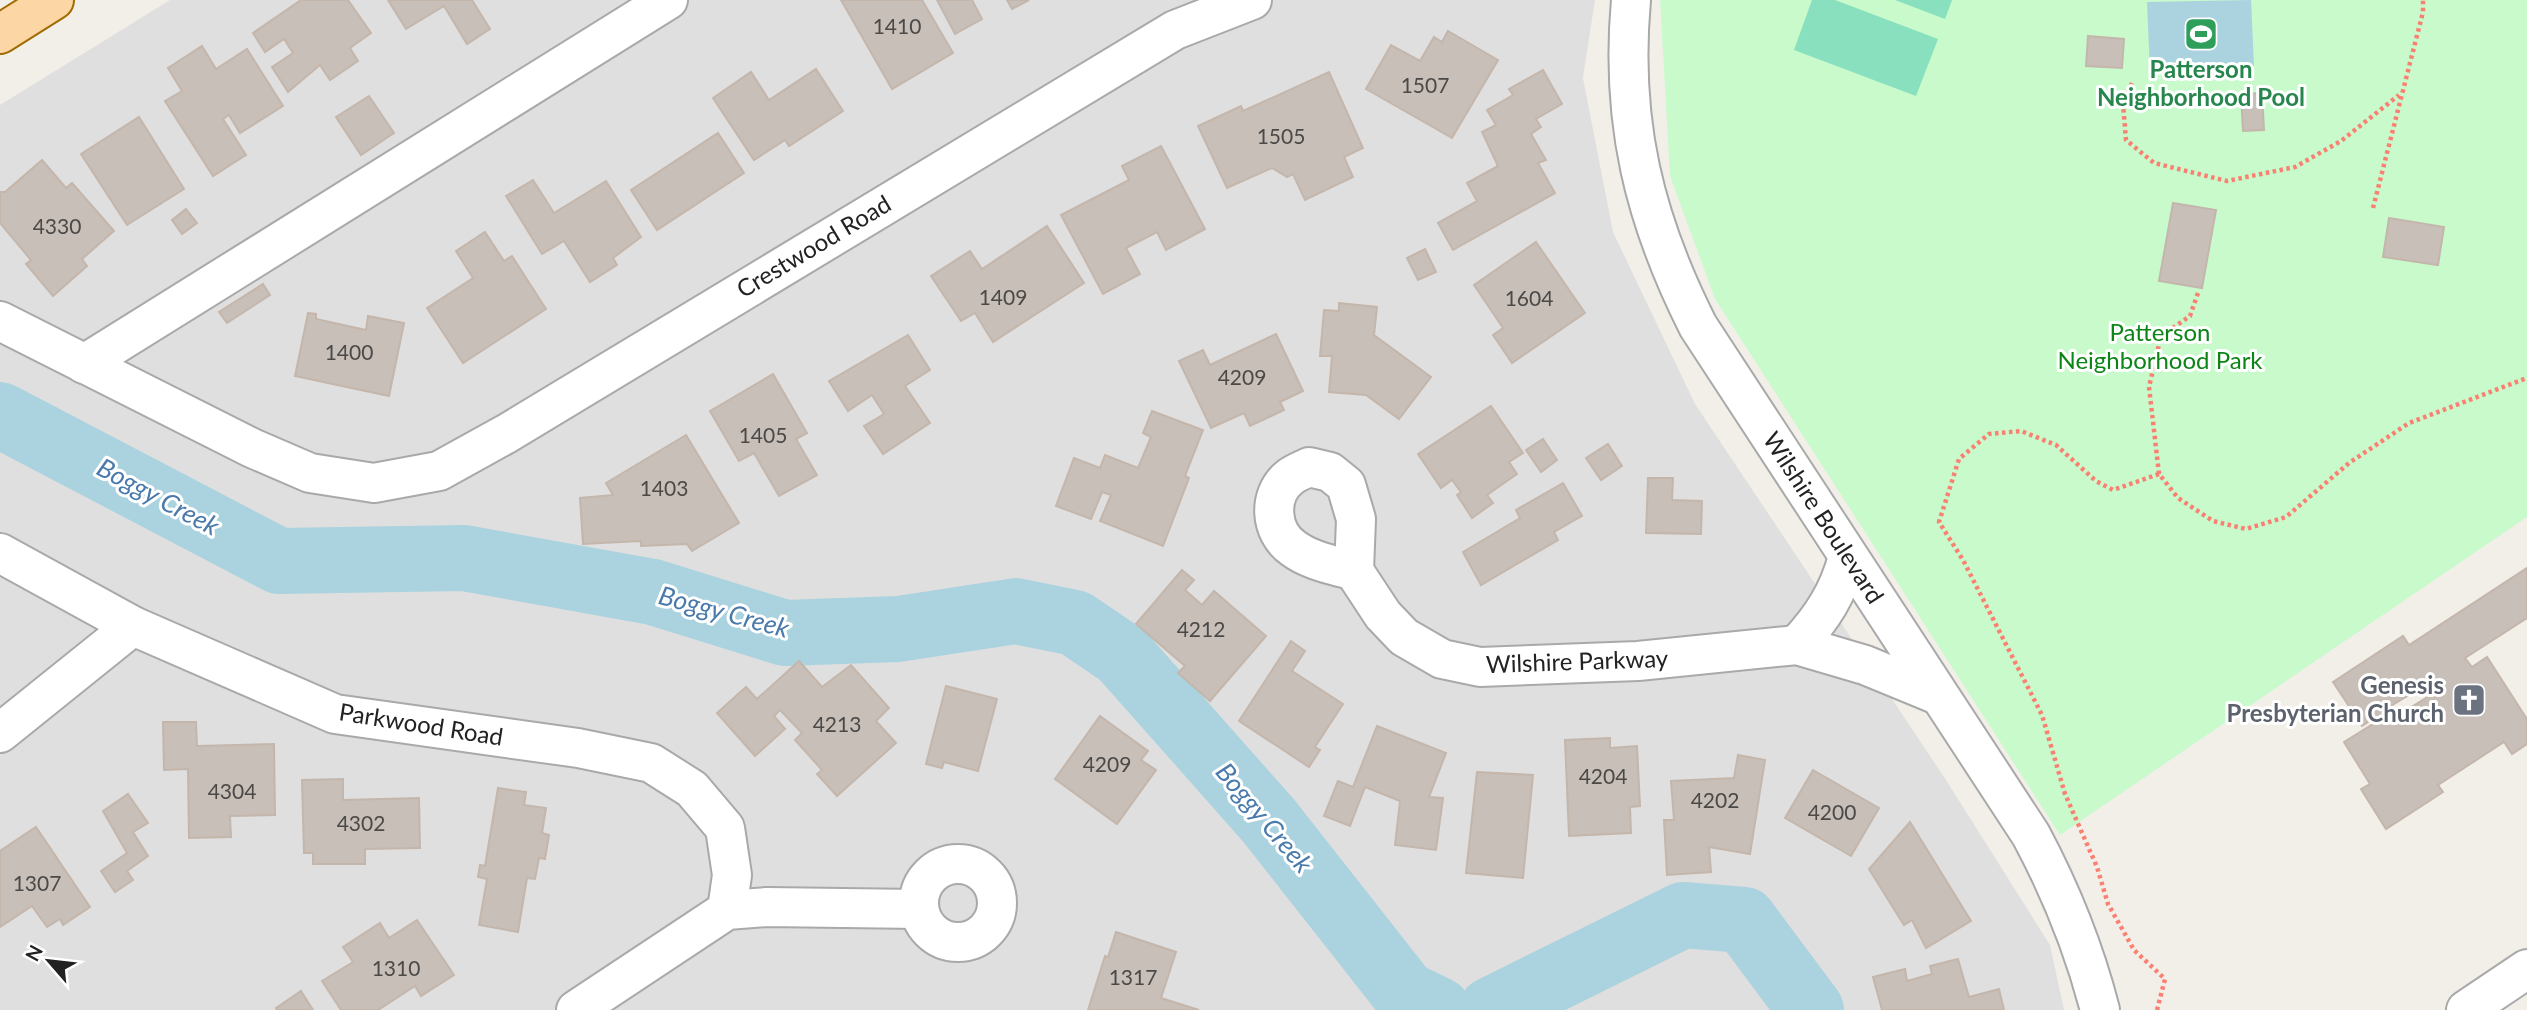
<svg xmlns="http://www.w3.org/2000/svg" width="2527" height="1010" font-family="Lato,sans-serif">
<style>
.residential{fill:#e0dfdf}
.park{fill:#c8facc}
.pitch{fill:#88e0be}
.water{fill:#aad3df}
.lines{fill:none;stroke-linecap:round;stroke-linejoin:round}
.river{stroke:#aad3df;stroke-width:66}
.building{fill:#c7bfb8;stroke:#c4b6ab;stroke-width:2;fill-rule:evenodd}
.minor-casing{stroke:#a9a9a9;stroke-width:42}
.major-casing{stroke:#a06b00;stroke-width:42}
.path{stroke:#fa8072;stroke-width:4.5;stroke-dasharray:3.5 3.5;stroke-linecap:butt}
.minor{stroke:#fff;stroke-width:38}
.major{stroke:#fcd6a4;stroke-width:38}
.labels{text-anchor:middle;stroke-width:6;stroke-linejoin:round;paint-order:stroke}
.number-label{font-size:21px;fill:#4b4948}
.leisure-label{font-size:24px;font-weight:bold;fill:#27864d;stroke:#fff}
.street-label{font-size:24px;fill:#222;stroke:#fff}
.park-label{font-size:24px;fill:#0c8416;stroke:#fff}
.worship-label{font-size:24px;font-weight:bold;fill:#5b616d;stroke:#fff;text-anchor:end}
.water-label{font-size:26px;font-style:italic;fill:#4a7aab;stroke:#fff}
</style>
<rect width="100%" height="100%" fill="#f2efe9"/>
<polygon class="residential" points="170,0 1595,0 1583,78 1613,232 1695,404 1946,780 2050,945 2064,1010 0,1010 0,105"/>
<polygon class="park" points="1660,0 2527,0 2527,517 2060,835 1715,299 1670,176"/>
<g class="pitch">
<polygon points="1812,0 1835,0 1938,39 1916,96 1794,50"/>
<polygon points="1895,0 1952,0 1945,19"/>
</g>
<polygon class="water" points="2251,0 2254,66 2150,71 2147,2"/>
<g class="lines">
<g class="river">
<polyline points="0,415 279,561 464,558 653,592 785,633 898,629 1016,611 1075,623 1122,655 1269,821 1405,994 1438,1010"/>
<polyline points="1491,1010 1683,915 1744,920 1811,1010"/>
</g>
</g>
<g class="building">
<polygon points="301,0 348,0 371,33 350,48 358,61 330,80 320,65 288,92 272,67 293,53 284,39 265,52 253,33"/>
<polygon points="388,0 472,0 490,29 467,44 444,6 406,29"/>
<polygon points="841,0 922,0 953,53 892,89"/>
<polygon points="937,0 972,0 982,19 955,34"/>
<polygon points="1007,0 1029,0 1012,9"/>
<polygon points="1448,31 1498,60 1452,138 1366,89 1391,45 1420,61 1434,37 1442,42"/>
<polygon points="2088,36 2124,39 2122,68 2086,66"/>
<polygon points="202,46 216,69 247,49 283,106 240,133 229,115 223,119 246,155 213,176 165,101 182,91 168,68"/>
<polygon points="816,69 843,111 789,146 785,140 754,160 713,98 751,72 769,100"/>
<polygon points="1543,70 1562,104 1536,119 1541,127 1531,134 1546,160 1538,163 1555,193 1453,250 1438,223 1477,201 1467,183 1498,166 1482,132 1496,125 1487,110 1513,95 1509,89"/>
<polygon points="1329,72 1363,148 1344,157 1353,177 1305,200 1293,174 1287,177 1272,168 1227,188 1198,126 1241,106 1243,111"/>
<polygon points="2262,93 2264,130 2243,131 2241,94"/>
<polygon points="369,96 394,133 361,155 336,117"/>
<polygon points="139,117 184,189 127,225 81,154"/>
<polygon points="718,133 744,173 657,230 631,190"/>
<polygon points="1161,146 1205,229 1166,250 1157,232 1126,248 1140,274 1103,294 1061,215 1129,180 1122,166"/>
<polygon points="42,160 66,188 72,183 114,231 82,259 87,266 53,296 26,264 31,260 0,223 0,192 5,192"/>
<polygon points="533,180 554,213 606,181 641,237 613,258 617,265 590,282 564,241 542,254 506,196"/>
<polygon points="2173,203 2216,210 2202,288 2159,281"/>
<polygon points="186,209 197,223 182,234 172,220"/>
<polygon points="2389,218 2444,227 2438,265 2383,257"/>
<polygon points="1047,226 1084,283 993,342 975,313 961,321 931,276 970,251 982,269"/>
<polygon points="485,232 504,261 512,256 546,309 463,363 427,308 473,278 456,251"/>
<polygon points="1536,242 1585,313 1512,363 1493,335 1503,328 1474,285"/>
<polygon points="1425,249 1436,272 1418,280 1407,258"/>
<polygon points="263,284 270,295 227,323 219,312"/>
<polygon points="1339,303 1377,307 1374,335 1431,377 1399,419 1366,395 1329,392 1332,356 1320,356 1324,310 1339,311"/>
<polygon points="308,313 316,314 316,319 366,330 368,316 404,323 389,396 295,376"/>
<polygon points="1276,334 1303,391 1280,402 1284,410 1250,426 1244,413 1211,428 1179,361 1203,350 1210,365"/>
<polygon points="908,335 930,370 905,386 930,423 883,454 864,426 884,414 872,395 848,411 829,381"/>
<polygon points="773,374 807,433 796,439 817,475 779,496 754,453 739,461 710,411"/>
<polygon points="1491,406 1523,453 1509,462 1517,474 1487,495 1493,503 1472,518 1457,495 1461,492 1452,480 1441,488 1418,454"/>
<polygon points="1152,411 1203,430 1185,476 1189,478 1163,546 1100,521 1111,495 1102,492 1091,519 1056,506 1074,458 1100,468 1105,455 1138,468 1151,437 1143,433"/>
<polygon points="686,435 739,523 692,551 687,544 641,546 641,541 583,544 580,498 613,495 606,483"/>
<polygon points="1543,439 1557,460 1541,472 1526,450"/>
<polygon points="1608,444 1622,466 1601,480 1586,458"/>
<polygon points="1648,478 1673,478 1672,500 1702,501 1701,534 1646,533"/>
<polygon points="1563,483 1582,516 1554,532 1558,540 1481,585 1463,552 1520,518 1516,510"/>
<path d="M2527,568V618L2465,658L2472,667L2487,657L2527,719V744L2512,754L2504,742L2438,785L2443,792L2386,829L2361,789L2370,784L2344,742L2376,722L2373,719L2362,726L2333,682L2403,636L2409,645ZM2428,684L2434,693L2395,717L2389,707Z"/>
<polygon points="1182,570 1194,580 1185,590 1202,605 1214,591 1266,636 1210,701 1178,673 1185,666 1136,624"/>
<polygon points="1291,641 1305,651 1292,671 1343,704 1315,747 1320,750 1309,767 1239,721"/>
<polygon points="799,661 822,687 851,665 889,708 876,721 896,743 837,796 817,774 822,770 795,740 802,733 780,710 774,716 785,729 755,756 717,713 746,687 757,699"/>
<polygon points="946,686 997,699 978,771 944,762 942,768 926,764"/>
<polygon points="1100,716 1148,751 1141,760 1156,770 1117,824 1055,779"/>
<polygon points="163,722 196,722 197,746 274,744 275,815 230,816 231,837 189,838 188,769 164,770"/>
<polygon points="1377,726 1446,753 1429,797 1443,798 1436,850 1395,845 1400,801 1365,787 1350,826 1324,816 1338,781 1353,787"/>
<polygon points="1610,738 1610,748 1637,746 1640,806 1630,807 1631,833 1569,836 1565,740"/>
<polygon points="1738,755 1765,760 1750,854 1709,847 1711,872 1667,875 1664,820 1674,820 1671,781 1734,778"/>
<polygon points="1813,770 1879,808 1851,856 1785,818"/>
<polygon points="1477,772 1533,775 1523,878 1466,873"/>
<polygon points="343,779 343,800 419,798 420,848 365,849 365,864 313,864 313,853 304,853 302,780"/>
<polygon points="498,788 526,792 524,805 546,808 542,833 549,835 545,859 539,858 535,879 527,878 518,932 479,925 487,879 478,877 480,865 485,866"/>
<polygon points="128,794 148,823 133,832 148,856 127,871 133,880 115,892 101,871 127,853 103,811"/>
<polygon points="1910,822 1971,921 1926,948 1912,920 1904,925 1869,869"/>
<polygon points="36,827 90,907 63,925 60,919 47,927 32,906 0,927 0,851"/>
<polygon points="417,920 454,975 421,996 415,986 378,1010 341,1010 322,981 353,962 343,947 380,923 389,938"/>
<polygon points="1116,932 1176,952 1161,998 1199,1010 1088,1010 1105,956 1108,957"/>
<polygon points="1958,959 1969,997 1999,989 2004,1010 1882,1010 1873,977 1905,969 1907,981 1932,974 1930,966"/>
<polygon points="301,991 313,1010 277,1010 276,1008"/>
</g>
<g class="lines">
<defs>
<g id="minor">
<path d="M1631,0C1620,121 1644,219 1698,326L2031,835C2062,893 2084,948 2100,1010"/>
<polyline points="0,321 252,448 310,473 374,483 439,471 506,434 1175,30 1252,0"/>
<polyline points="84,364 668,0"/>
<polyline points="0,553 133,626 335,714 578,748 651,763 692,789 725,828 732,875 727,910"/>
<path d="M1354,571C1334,565 1310,561 1293,548C1270,532 1267,495 1290,477C1295,473 1303,470 1309,467L1330,472L1346,485L1356,519L1354,571L1383,615L1404,637L1442,659L1480,667L1638,661L1797,645L1865,665L1938,695"/>
<path d="M1797,645C1823,617 1838,593 1848,557"/>
<polyline points="0,733 133,626"/>
<circle cx="958" cy="903" r="39"/>
<polyline points="576,1010 727,910 767,907 919,909"/>
<polyline points="2466,1010 2527,969"/>
</g>
<polyline id="major" points="0,34 54,0"/>
</defs>
<use href="#minor" class="minor-casing"/>
<use href="#major" class="major-casing"/>
<g class="path">
<polyline points="2132,83 2123,104 2126,140 2154,163 2227,181 2295,167 2341,141 2399,95"/>
<polyline points="2373,208 2423,12 2423,0"/>
<polyline points="2159,474 2149,387 2161,336 2190,316 2199,290"/>
<polyline points="2157,1010 2165,979 2134,950 2108,904 2097,867 2065,794 2042,715 1963,560 1939,522 1959,459 1989,434 2021,431 2056,445 2096,481 2113,490 2159,474 2178,498 2213,521 2246,529 2286,517 2349,463 2409,423 2527,378"/>
</g>
<use href="#minor" class="minor"/>
<use href="#major" class="major"/>
</g>
<defs>
<symbol id="stadium-square" viewBox="-11 -11 22 22"><rect x="-9" y="-9" width="18" height="18" rx="4" fill="#2e9e5b" stroke="#fff"/><path d="M0-5a6.5 5 0 1 0 0 10a6.5 5 0 1 0 0-10ZM-3.5-1.8h7v3.6h-7Z" fill="#fff"/></symbol>
<symbol id="church-square" viewBox="-11 -11 22 22"><rect x="-9" y="-9" width="18" height="18" rx="4" fill="#6b7280" stroke="#fff"/><path d="M-1.2-6h2.4v3.5h3.3v2.4h-3.3V6h-2.4V-.1h-3.3v-2.4h3.3Z" fill="#fff"/></symbol>
</defs>
<g fill-rule="evenodd">
<use href="#stadium-square" x="2182" y="15" width="38" height="38"/>
<use href="#church-square" x="2450" y="681" width="38" height="38"/>
</g>
<g class="labels">
<g class="number-label">
<text x="897" y="34">1410</text>
<text x="1425" y="93">1507</text>
<text x="1281" y="144">1505</text>
<text x="57" y="234">4330</text>
<text x="1003" y="305">1409</text>
<text x="1529" y="306">1604</text>
<text x="349" y="360">1400</text>
<text x="1242" y="385">4209</text>
<text x="763" y="443">1405</text>
<text x="664" y="496">1403</text>
<text x="1201" y="637">4212</text>
<text x="837" y="732">4213</text>
<text x="1107" y="772">4209</text>
<text x="1603" y="784">4204</text>
<text x="232" y="799">4304</text>
<text x="1715" y="808">4202</text>
<text x="1832" y="820">4200</text>
<text x="361" y="831">4302</text>
<text x="37" y="891">1307</text>
<text x="396" y="976">1310</text>
<text x="1133" y="985">1317</text>
</g>
<g class="leisure-label">
<text x="2201" y="78">Patterson<tspan x="2201" dy="28">Neighborhood Pool</tspan></text>
</g>
<g class="street-label">
<text transform="translate(814 247) rotate(-31)" y="8">Crestwood Road</text>
<text transform="translate(1823 518) rotate(57)" y="8">Wilshire Boulevard</text>
<text transform="translate(1577 662) rotate(-2)" y="8">Wilshire Parkway</text>
<text transform="translate(421 725) rotate(9)" y="8">Parkwood Road</text>
</g>
<g class="park-label">
<text x="2160" y="341">Patterson<tspan x="2160" dy="28">Neighborhood Park</tspan></text>
</g>
<g class="worship-label">
<text x="2444" y="694">Genesis<tspan x="2444" dy="28">Presbyterian Church</tspan></text>
</g>
<g class="water-label">
<text transform="translate(158 497) rotate(28)" y="9">Boggy Creek</text>
<text transform="translate(724 612) rotate(15)" y="9">Boggy Creek</text>
<text transform="translate(1264 818) rotate(50)" y="9">Boggy Creek</text>
</g>
</g>
<g transform="translate(49 961) rotate(298)" stroke="#ffffff" stroke-width="5" paint-order="stroke">
<path d="M0-5L12 26L0 18L-12 26Z" fill="#222222"/>
<text y="-10" font-size="19" font-weight="bold" text-anchor="middle" fill="#222222">N</text>
</g>
</svg>
